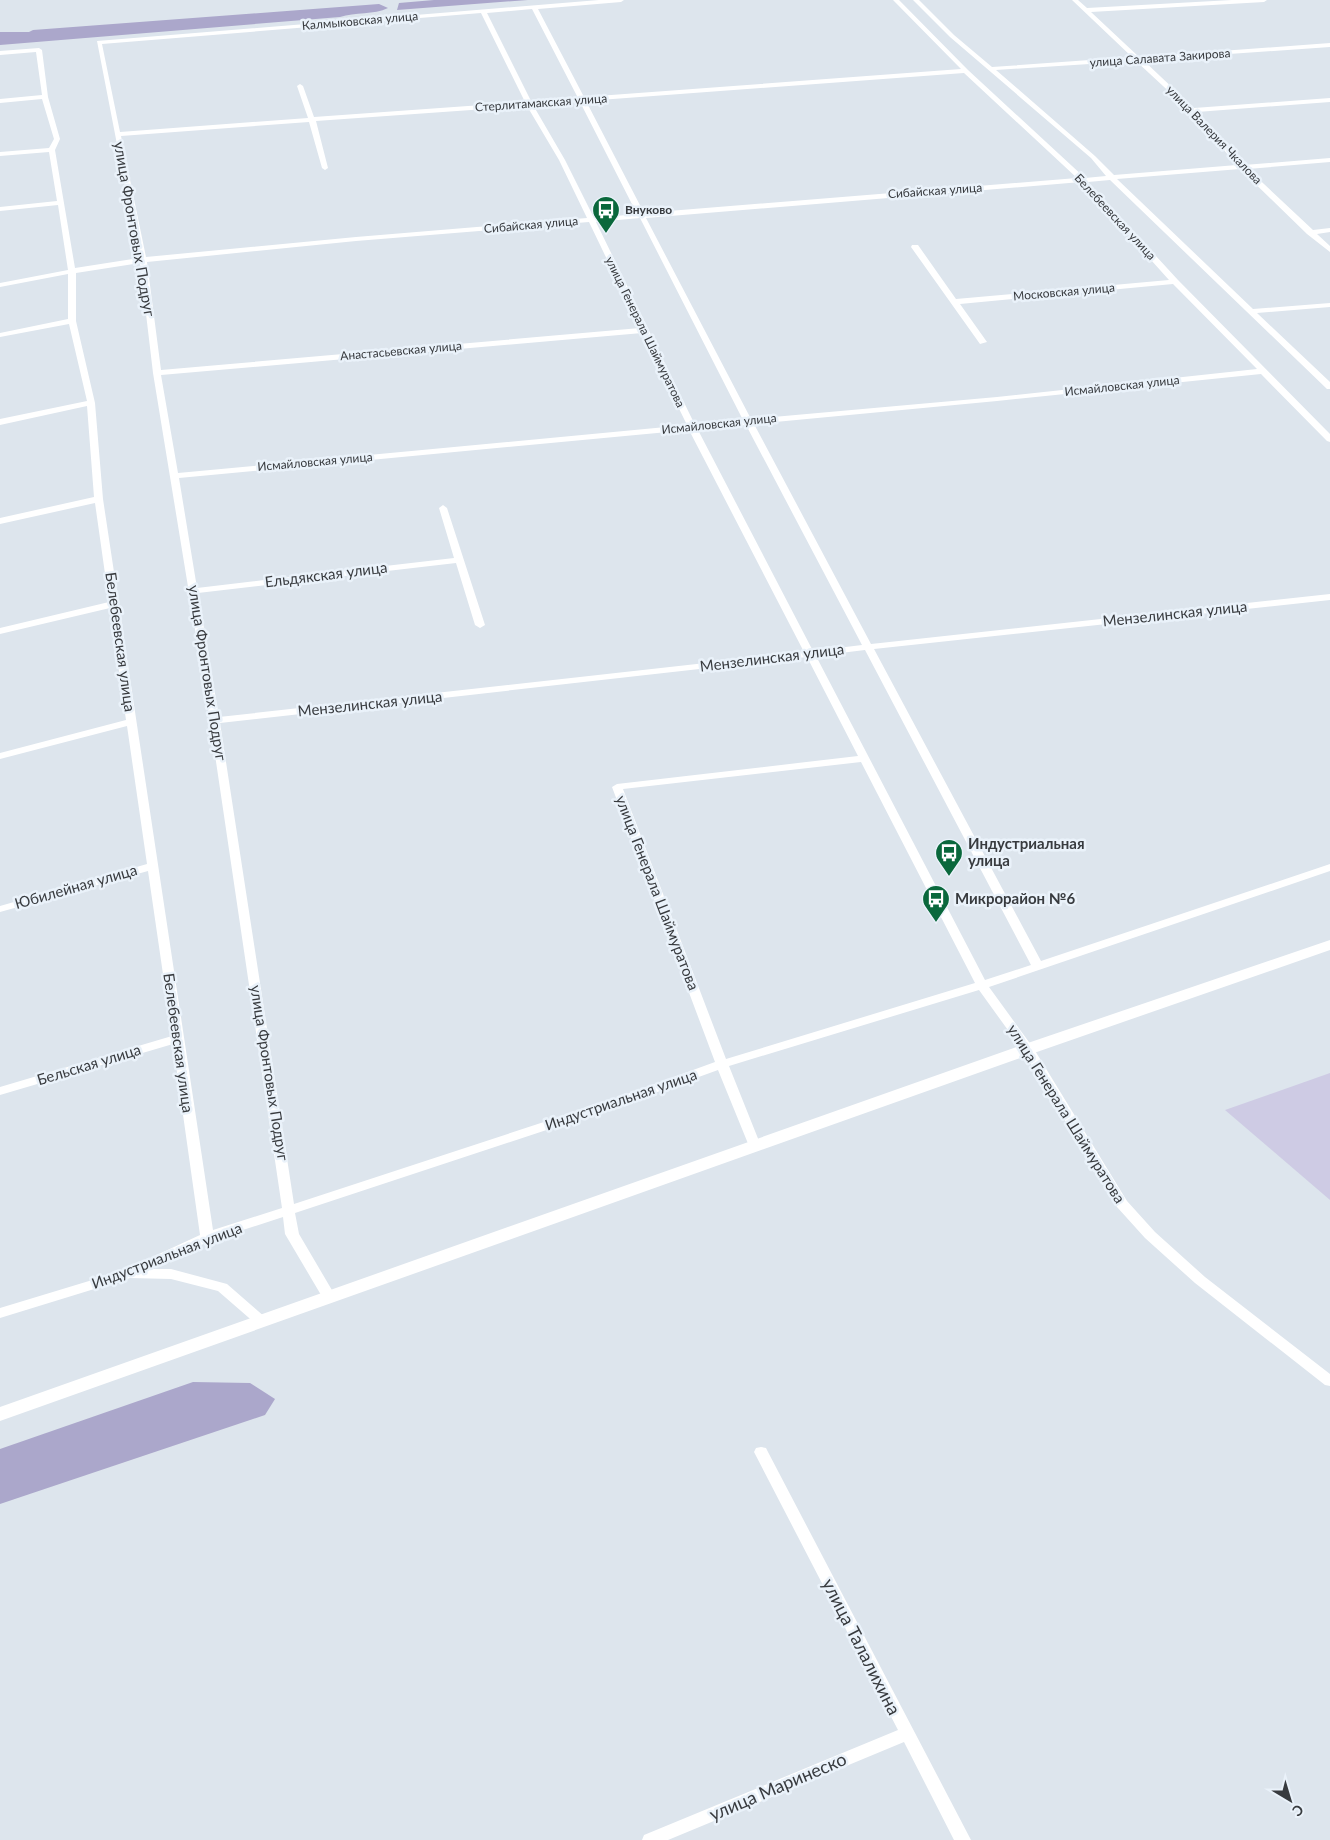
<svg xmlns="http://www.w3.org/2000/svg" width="1330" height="1840" font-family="Lato,sans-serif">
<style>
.green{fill:#cecbe4}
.forest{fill:#aba7cb}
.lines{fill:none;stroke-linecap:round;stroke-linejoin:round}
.minor{fill:#fff;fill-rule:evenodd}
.tertiary{fill:#fff;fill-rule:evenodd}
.labels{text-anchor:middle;stroke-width:5;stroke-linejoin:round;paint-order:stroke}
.far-street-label{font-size:12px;fill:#383b3f;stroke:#eaf2fa}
.far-poi-label{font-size:12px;font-weight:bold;fill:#383b3f;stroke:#eaf2fa;text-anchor:start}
.street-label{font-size:15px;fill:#383b3f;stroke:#eaf2fa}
.poi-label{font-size:15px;font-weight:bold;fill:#383b3f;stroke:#eaf2fa;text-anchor:start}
.near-street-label{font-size:18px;fill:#383b3f;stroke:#eaf2fa}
</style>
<rect width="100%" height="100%" fill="#dde5ed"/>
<polygon class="green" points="1330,1073 1330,1200 1225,1110"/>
<g class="forest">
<polygon points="434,0 528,0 397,10 399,3"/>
<path d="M379,4L388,8C374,15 355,12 340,17L0,45V32H29L33,30Z"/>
<polygon points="193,1382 250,1383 275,1399 265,1415 0,1504 0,1449"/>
</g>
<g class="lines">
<g class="minor">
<path d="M599,0H624L621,2L538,9L584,97L961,69L893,0H899L968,70L1085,178L1106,176L1091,158L950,37L913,0H919L954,35L992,67L1132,57L1072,0H1078L1087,8L1232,0H1267L1264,2L1091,12L1139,57L1330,43V47L1143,60L1194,108L1330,98V102L1197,112L1244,165L1330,158V162L1248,169L1313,230L1330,228V232L1317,234L1330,246V252L1307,234L1240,169L1117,179L1253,309L1330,303V307L1257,313L1330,382V389H1327L1110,180L1088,182L1178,280L1330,434V442L1327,441L1261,374L997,401L754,424L871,644L1330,594V600L874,649L1041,961L1330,864V871L989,987L1034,1049L1127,1201L1155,1232L1205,1277L1330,1374V1386L1325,1385L1195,1283L1145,1238L1117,1207L1023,1051L979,990L729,1066L761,1146L759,1149H751L749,1146L718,1070L616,1107L295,1213L299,1234L336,1297L334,1300L329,1302L324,1300L285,1234L283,1217L212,1240L149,1269H171L227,1284L266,1318L268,1321L266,1324L261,1326L256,1324L218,1291L171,1279L130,1278L0,1318V1308L122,1271L200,1235L173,1044L0,1095V1087L172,1036L148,871L0,912V906L147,864L127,726L0,759V753L126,720L110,608L0,634V628L109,602L95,503L0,524V518L94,497L87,406L0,425V419L87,401L69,324L0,337V333L68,319V274L0,287V283L68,270L58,205L0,211V207L57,201L49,152L0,156V152L49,148L54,139L42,99L0,103V99L42,95L36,52L0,55V51L39,48L42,50L48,97L60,139L55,150L75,268L139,258L97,41ZM532,9L578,98L531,101L487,13ZM481,13L525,102L314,117L303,86L300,84L297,86L308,118L120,132L102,44ZM1136,61L1190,111L1237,165L1114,175L1095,156L996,70ZM964,73L1077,178L644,213L586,101ZM580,102L637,214L594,218L565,160L533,105ZM527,106L559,160L587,218L356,237L146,257L121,136L309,122L322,168L325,170L328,168L316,121ZM1081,182L1169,280L956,299L918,245H912L911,247L980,344L987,342L960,304L1173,284L1257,369L997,397L751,419L646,218ZM640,218L743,420L695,425L596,222ZM589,222L640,328L161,370L147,262L356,241ZM140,263L153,373L210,721L282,1208L213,1230L103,499L95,403L76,321V273ZM642,333L687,425L178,473L161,375ZM746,425L862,645L813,651L698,430ZM689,430L804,652L219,717L198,593L456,563L475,625L480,628L485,625L447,508L443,505L439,508L454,558L197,588L179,478ZM865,650L1031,965L985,980L816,656ZM807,657L858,756L617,784L612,787L715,1062L608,1101L294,1204L220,723ZM861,762L975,983L726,1059L623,789Z"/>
<polygon points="761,1447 766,1448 768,1452 971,1840 954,1840 904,1742 668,1840 642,1840 644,1835 898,1730 754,1452 756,1448"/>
</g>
<polygon class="tertiary" points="1330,940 1330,950 1034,1053 0,1421 0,1407 1022,1045"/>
</g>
<defs>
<symbol id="bus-pin" viewBox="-11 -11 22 30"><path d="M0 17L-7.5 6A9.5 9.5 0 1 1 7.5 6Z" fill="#0a683c" stroke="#eaf2fa"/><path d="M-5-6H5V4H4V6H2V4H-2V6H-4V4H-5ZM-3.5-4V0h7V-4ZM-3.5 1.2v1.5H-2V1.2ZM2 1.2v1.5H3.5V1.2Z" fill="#fff"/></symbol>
</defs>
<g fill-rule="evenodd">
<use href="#bus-pin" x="590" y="194" width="32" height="43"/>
<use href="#bus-pin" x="933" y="837" width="32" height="43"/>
<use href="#bus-pin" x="920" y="883" width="32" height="43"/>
</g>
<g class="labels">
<g class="far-street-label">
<text transform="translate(360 21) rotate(-5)" y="4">Калмыковская улица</text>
<text transform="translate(1160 58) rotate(-4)" y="4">улица Салавата Закирова</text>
<text transform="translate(541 103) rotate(-4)" y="4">Стерлитамакская улица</text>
<text transform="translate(1214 135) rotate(46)" y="4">улица Валерия Чкалова</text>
<text transform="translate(935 191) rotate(-4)" y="4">Сибайская улица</text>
<text transform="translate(1115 217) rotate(47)" y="4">Белебеевская улица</text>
<text transform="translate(531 225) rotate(-5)" y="4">Сибайская улица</text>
<text transform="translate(1064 292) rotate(-5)" y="4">Московская улица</text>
<text transform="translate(645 332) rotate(64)" y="4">улица Генерала Шаймуратова</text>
<text transform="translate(401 351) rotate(-5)" y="4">Анастасьевская улица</text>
<text transform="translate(1122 386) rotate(-6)" y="4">Исмайловская улица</text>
<text transform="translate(719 424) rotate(-6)" y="4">Исмайловская улица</text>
<text transform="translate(315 462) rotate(-5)" y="4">Исмайловская улица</text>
</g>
<g class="far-poi-label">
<text x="625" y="214">Внуково</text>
</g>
<g class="street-label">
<text transform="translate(134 229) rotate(80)" y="5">улица Фронтовых Подруг</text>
<text transform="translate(326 575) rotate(-7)" y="5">Ельдякская улица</text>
<text transform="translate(1175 614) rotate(-6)" y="5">Мензелинская улица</text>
<text transform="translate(120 642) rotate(82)" y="5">Белебеевская улица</text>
<text transform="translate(772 658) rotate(-7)" y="5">Мензелинская улица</text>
<text transform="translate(207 673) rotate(81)" y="5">улица Фронтовых Подруг</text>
<text transform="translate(370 704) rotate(-6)" y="5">Мензелинская улица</text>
<text transform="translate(76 887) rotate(-16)" y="5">Юбилейная улица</text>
<text transform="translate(657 893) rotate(69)" y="5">улица Генерала Шаймуратова</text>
<text transform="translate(178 1043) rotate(82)" y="5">Белебеевская улица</text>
<text transform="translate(89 1065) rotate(-17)" y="5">Бельская улица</text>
<text transform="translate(269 1073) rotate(81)" y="5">улица Фронтовых Подруг</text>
<text transform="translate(621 1100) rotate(-19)" y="5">Индустриальная улица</text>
<text transform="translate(1066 1114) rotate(58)" y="5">улица Генерала Шаймуратова</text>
<text transform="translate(167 1256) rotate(-21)" y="5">Индустриальная улица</text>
</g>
<g class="poi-label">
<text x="968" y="849">Индустриальная<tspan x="968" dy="17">улица</tspan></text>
<text x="955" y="904">Микрорайон №6</text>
</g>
<g class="near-street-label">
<text transform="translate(861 1647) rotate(63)" y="6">улица Талалихина</text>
<text transform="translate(778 1787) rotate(-23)" y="6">улица Маринеско</text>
</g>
</g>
<g transform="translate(1290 1800) rotate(142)" stroke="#eaf2fa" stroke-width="4" paint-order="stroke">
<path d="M0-4L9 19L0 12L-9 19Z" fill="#383b3f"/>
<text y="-8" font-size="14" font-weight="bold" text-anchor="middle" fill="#383b3f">С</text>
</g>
</svg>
